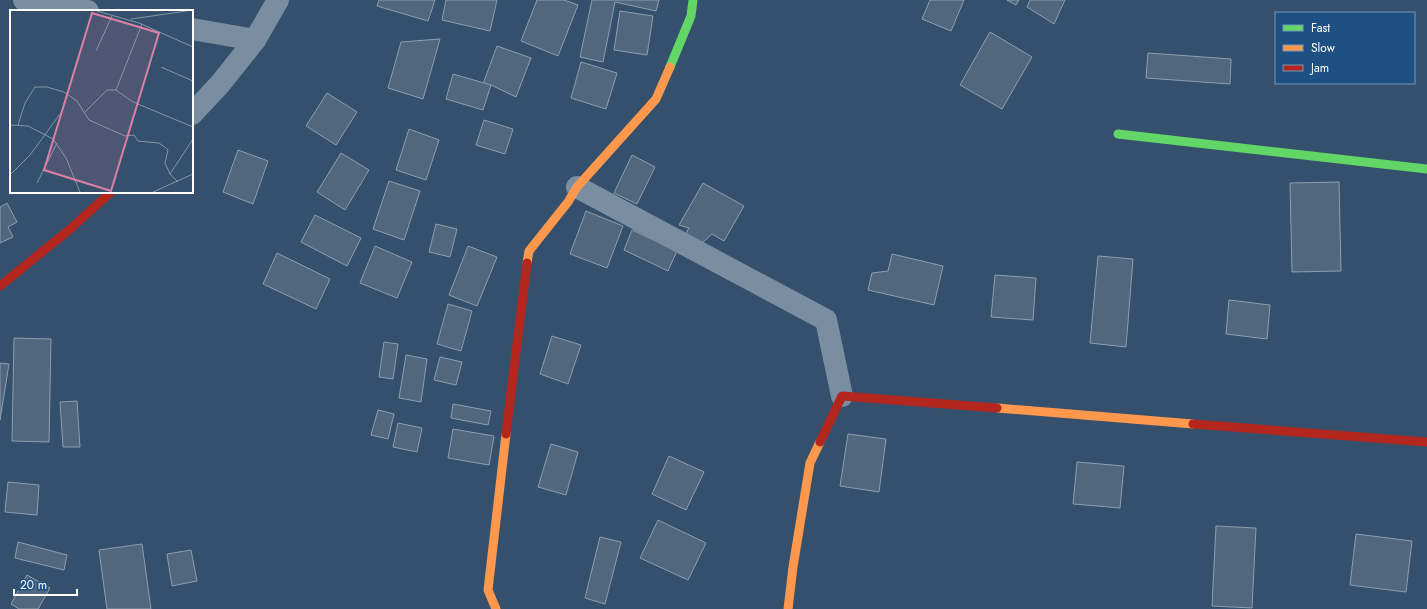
<svg xmlns="http://www.w3.org/2000/svg" width="1427" height="609" font-family="Jost,sans-serif">
<style>
.building{fill:#50677d;stroke:#8e9fb0}
.lines{fill:none;stroke-linecap:round;stroke-linejoin:round}
.street{stroke:#7a8ea2;stroke-width:22}
.fast{stroke:#63d668;stroke-width:9}
.slow{stroke:#ff974d;stroke-width:9}
.jam{stroke:#b3261e;stroke-width:9}
.inset-road{fill:none;stroke:#8596a7;stroke-width:1}
.view{fill:#dd80a5;fill-opacity:0.15;stroke:#dd80a5;stroke-width:2}
.inset-edge{fill:none;stroke:#fff;stroke-width:2}
</style>
<rect width="100%" height="100%" fill="#34506c"/>
<g class="building">
<polygon points="379,0 435,0 428,21 377,6"/>
<polygon points="446,0 497,0 490,31 442,20"/>
<polygon points="537,0 564,0 578,5 558,56 521,41"/>
<polygon points="592,0 659,0 656,11 615,2 603,62 580,57"/>
<polygon points="930,0 964,0 951,31 922,19"/>
<polygon points="1007,0 1019,0 1016,5"/>
<polygon points="1030,0 1065,0 1054,24 1027,7"/>
<polygon points="620,11 653,16 647,55 614,50"/>
<polygon points="990,32 1032,57 1002,109 960,85"/>
<polygon points="440,39 423,99 388,88 401,42"/>
<polygon points="497,46 531,58 516,97 491,85 483,84"/>
<polygon points="1148,53 1231,59 1230,84 1146,78"/>
<polygon points="581,62 617,73 606,109 571,98"/>
<polygon points="453,74 491,85 483,110 446,99"/>
<polygon points="327,93 357,112 336,145 306,126"/>
<polygon points="484,120 513,129 505,154 476,145"/>
<polygon points="409,129 439,140 426,180 396,170"/>
<polygon points="238,150 268,161 253,204 223,192"/>
<polygon points="341,153 369,170 345,210 317,192"/>
<polygon points="632,155 655,167 637,204 614,193"/>
<polygon points="389,181 420,191 404,240 373,229"/>
<polygon points="1339,182 1341,271 1292,272 1290,183"/>
<polygon points="703,183 744,206 724,241 712,234 702,243 686,233 689,228 679,225"/>
<polygon points="7,203 17,222 8,227 13,237 0,243 0,207"/>
<polygon points="586,211 623,226 607,268 570,254"/>
<polygon points="315,215 361,238 347,266 301,242"/>
<polygon points="436,224 457,229 450,257 429,252"/>
<polygon points="632,230 677,251 668,271 624,250"/>
<polygon points="375,246 412,262 397,298 360,283"/>
<polygon points="468,246 497,257 477,306 449,295"/>
<polygon points="277,253 330,279 316,309 263,284"/>
<polygon points="892,254 943,266 934,305 868,290 872,273 888,271"/>
<polygon points="1098,256 1133,259 1126,347 1090,343"/>
<polygon points="995,275 1036,278 1033,320 991,317"/>
<polygon points="1229,300 1270,305 1267,339 1226,334"/>
<polygon points="448,304 472,311 461,351 437,344"/>
<polygon points="552,336 581,345 568,384 540,374"/>
<polygon points="14,338 51,339 49,442 12,441"/>
<polygon points="384,342 398,344 393,379 379,377"/>
<polygon points="406,355 427,359 421,402 399,398"/>
<polygon points="440,357 462,362 456,385 434,380"/>
<polygon points="0,363 9,364 0,420"/>
<polygon points="77,401 80,447 63,447 60,402"/>
<polygon points="453,404 491,411 488,425 451,418"/>
<polygon points="378,410 394,414 388,439 371,435"/>
<polygon points="398,423 422,428 417,452 393,447"/>
<polygon points="453,429 494,436 489,465 448,458"/>
<polygon points="848,434 886,439 879,492 840,486"/>
<polygon points="551,444 578,452 566,495 538,487"/>
<polygon points="669,456 704,472 686,510 652,494"/>
<polygon points="1077,462 1124,466 1120,508 1073,504"/>
<polygon points="8,482 39,485 37,515 5,512"/>
<polygon points="658,520 706,543 688,580 640,558"/>
<polygon points="1216,526 1256,528 1252,608 1212,606"/>
<polygon points="1356,534 1412,541 1406,592 1350,585"/>
<polygon points="600,537 621,542 605,604 585,598"/>
<polygon points="18,542 67,555 64,570 15,558"/>
<polygon points="142,544 151,609 107,609 99,550"/>
<polygon points="191,550 197,581 172,586 167,554"/>
<polygon points="27,575 50,588 38,609 19,609 11,604"/>
</g>
<g class="lines">
<g class="street">
<polyline points="24,0 88,11"/>
<polyline points="192,29 255,40"/>
<polyline points="192,114 220,84 255,40 278,0"/>
<polyline points="577,187 826,320 842,396"/>
</g>
<g class="fast">
<polyline points="670,67 691,16 693,0"/>
<polyline points="1118,134 1427,169"/>
</g>
<g class="slow">
<polyline points="527,263 529,251 568,202 577,187 656,99 670,67"/>
<polyline points="997,408 1193,424"/>
<polyline points="496,609 488,590 506,434"/>
<polyline points="788,609 793,567 810,463 820,442"/>
</g>
<g class="jam">
<polyline points="0,286 69,230 111,192"/>
<polyline points="1193,424 1427,442"/>
<polyline points="506,434 527,263"/>
<polyline points="820,442 842,396 997,408"/>
</g>
</g>
<g transform="translate(10 10)">
<rect width="183" height="183" fill="#34506c"/>
<path class="inset-road" d="M87,1L129,13L183,37M121,9L177,1M132,14L106,80L123,92L183,117M86,41L102,6M151,57L183,71M74,103L97,80H106M0,115L18,116L43,129L56,148L70,182M8,115L15,93L25,77H37L54,82L67,91L79,110L115,126L124,125L128,131L149,133L156,138L158,140L155,153L160,164L168,172M160,164L183,129M0,165L20,145L50,104M27,173L47,133M143,182L183,164"/>
<path class="view" d="M82,3L149,23L101,181L34,160Z"/>
<rect width="183" height="183" class="inset-edge"/>
</g>
<rect x="1275" y="12" width="140" height="72" fill="#1d5183" stroke="#7797b5"/>
<rect x="1283" y="25" width="20" height="6" fill="#63d668" stroke="#7797b5"/>
<text x="1311" y="32" font-size="12" fill="#ffffff">Fast</text>
<rect x="1283" y="45" width="20" height="6" fill="#ff974d" stroke="#7797b5"/>
<text x="1311" y="52" font-size="12" fill="#ffffff">Slow</text>
<rect x="1283" y="65" width="20" height="6" fill="#b3261e" stroke="#7797b5"/>
<text x="1311" y="72" font-size="12" fill="#ffffff">Jam</text>
<path d="M14 589v6h63v-6" fill="none" stroke="#ffffff" stroke-width="2"/>
<text x="20" y="589" font-size="12" fill="#ffffff" stroke="#1d5183" stroke-width="3" paint-order="stroke">20 m</text>
</svg>
